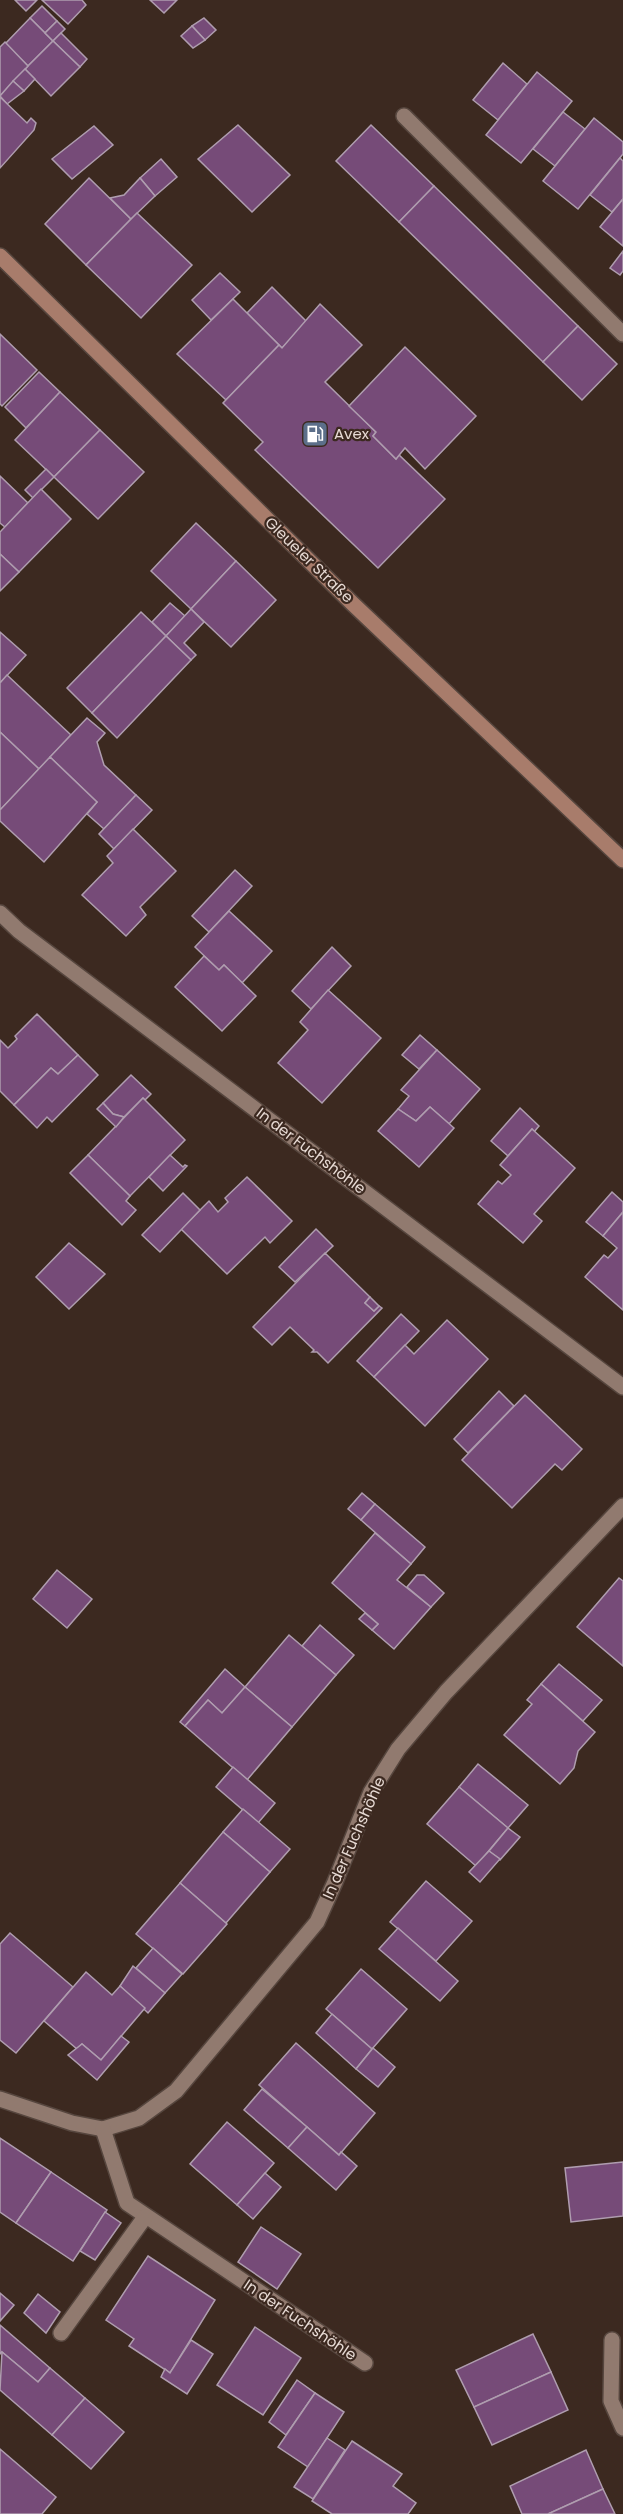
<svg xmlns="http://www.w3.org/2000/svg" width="623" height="2514" font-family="Poppins,sans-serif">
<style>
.building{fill:#764b78;stroke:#af9daf;stroke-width:1.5}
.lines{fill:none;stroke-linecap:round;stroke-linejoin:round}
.lane-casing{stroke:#56463e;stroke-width:18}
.street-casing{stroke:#56463e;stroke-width:18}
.secondary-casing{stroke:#56463e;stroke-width:18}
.lane{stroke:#917a6f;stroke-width:15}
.street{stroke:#917a6f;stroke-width:15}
.secondary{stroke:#a87c6b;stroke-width:15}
.labels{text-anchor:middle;stroke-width:4.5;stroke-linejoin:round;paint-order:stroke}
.poi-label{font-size:15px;fill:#e8dbd5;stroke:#3c2920;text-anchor:start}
.street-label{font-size:15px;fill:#e8dbd5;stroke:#3c2920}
</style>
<rect width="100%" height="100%" fill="#3c2920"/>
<g class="building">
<polygon points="15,0 37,0 26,11"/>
<polygon points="42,0 82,0 86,5 68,24"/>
<polygon points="150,0 177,0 164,13"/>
<polygon points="42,6 57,21 45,33 30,18"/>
<polygon points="30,18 53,41 28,66 5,44"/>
<polygon points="204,18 216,30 205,40 192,26"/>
<polygon points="57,21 65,29 53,41 45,33"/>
<polygon points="192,26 205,40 193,48 181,36"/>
<polygon points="61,33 87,59 80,67 53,41"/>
<polygon points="53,41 80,67 51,96 25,69"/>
<polygon points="5,42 28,66 0,96 0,47"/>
<polygon points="503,63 527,84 498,120 473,100"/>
<polygon points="25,69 35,79 24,91 13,81"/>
<polygon points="537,72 572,101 521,163 486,135"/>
<polygon points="13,81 24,91 7,104 0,96"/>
<polygon points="0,97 27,123 31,118 36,123 34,130 0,168"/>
<polygon points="563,112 585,129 555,166 533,149"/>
<polygon points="594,118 623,142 623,154 578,209 543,181"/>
<polygon points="238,125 290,175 252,212 198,159"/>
<polygon points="371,125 434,186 399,222 336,161"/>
<polygon points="94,126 113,145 72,179 52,159"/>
<polygon points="620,158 623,161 623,199 612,212 590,195"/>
<polygon points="161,159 177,177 155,196 140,178"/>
<polygon points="89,178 131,219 86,265 45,224"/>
<polygon points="140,178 155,196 131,219 110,198 124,195"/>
<polygon points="434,186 578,326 543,362 399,222"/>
<polygon points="623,199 623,246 600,227"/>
<polygon points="137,213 192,265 141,318 86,265"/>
<polygon points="623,251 623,271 620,275 610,268"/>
<polygon points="220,273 240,292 211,320 192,300"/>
<polygon points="272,287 307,322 282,348 247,313"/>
<polygon points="233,299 279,345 226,400 177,354"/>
<polygon points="320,304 362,345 325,382 376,432 373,436 396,459 399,455 445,499 378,568 255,450 263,442 223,403 279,345 282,348"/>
<polygon points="578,326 617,364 582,400 543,362"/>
<polygon points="0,334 37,370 2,406 0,404"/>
<polygon points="405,347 476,416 425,469 405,448 396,459 373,436 376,432 349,406"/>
<polygon points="39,372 60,392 26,428 5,407"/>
<polygon points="60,392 100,430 54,477 15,440"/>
<polygon points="100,430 144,472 98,519 54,477"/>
<polygon points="46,469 54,477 33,498 25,490"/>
<polygon points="0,476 28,503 5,527 0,523"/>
<polygon points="41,489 71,519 19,572 0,554 0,532"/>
<polygon points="196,523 236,561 191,609 151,571"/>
<polygon points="0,554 19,572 0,591"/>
<polygon points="236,561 276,600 231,647 191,609"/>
<polygon points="170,603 185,616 166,636 152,622"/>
<polygon points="191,609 204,622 184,643 196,655 191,660 166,636"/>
<polygon points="141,612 166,636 92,713 67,688"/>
<polygon points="0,632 26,655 0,683"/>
<polygon points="166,636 191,660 117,738 92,713"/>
<polygon points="7,675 71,735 39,769 0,732 0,683"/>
<polygon points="87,718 105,733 97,742 104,765 136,795 104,829 87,814 97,802 50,757"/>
<polygon points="0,732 39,769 0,810"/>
<polygon points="50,757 97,802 44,862 0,821 0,810"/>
<polygon points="136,795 152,810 114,849 99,834"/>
<polygon points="133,829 176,871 140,907 146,915 126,936 82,895 113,863 107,856"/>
<polygon points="235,870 252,886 209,932 192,916"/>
<polygon points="229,911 272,951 242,983 224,965 219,970 195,947"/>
<polygon points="332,947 351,966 311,1009 292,991"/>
<polygon points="204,956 219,970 224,965 256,996 222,1031 175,987"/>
<polygon points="328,990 381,1038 322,1103 278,1063 308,1030 300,1022"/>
<polygon points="37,1014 78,1055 58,1074 51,1068 14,1105 0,1091 0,1040 8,1048 17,1039 15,1036"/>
<polygon points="420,1035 437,1050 419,1069 402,1055"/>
<polygon points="437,1050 480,1089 449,1124 430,1107 416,1121 398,1109 409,1096 401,1090"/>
<polygon points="78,1055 98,1075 52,1122 47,1117 37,1128 14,1105 51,1068 58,1074"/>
<polygon points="131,1075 151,1094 145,1100 143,1098 124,1117 113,1114 103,1103"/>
<polygon points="143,1098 185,1140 130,1196 88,1155"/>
<polygon points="103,1103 113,1114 124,1117 116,1127 97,1109"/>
<polygon points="430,1107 454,1128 419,1167 378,1131 398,1109 416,1121"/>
<polygon points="520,1108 539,1126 534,1132 532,1129 508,1156 491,1141"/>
<polygon points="532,1129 575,1168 534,1214 542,1221 523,1243 478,1204 498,1181 502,1184 511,1175 500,1165"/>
<polygon points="88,1155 130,1196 126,1201 136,1210 122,1225 70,1173"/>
<polygon points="170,1155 183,1167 185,1165 187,1166 163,1191 149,1177"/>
<polygon points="247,1177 292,1221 270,1243 265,1237 227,1274 181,1229 209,1201 218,1212 228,1202 225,1198"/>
<polygon points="612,1192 623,1202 623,1212 603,1236 586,1222"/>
<polygon points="183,1193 200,1210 160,1252 142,1235"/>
<polygon points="623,1212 623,1310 585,1277 604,1255 608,1258 617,1248 603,1236"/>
<polygon points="316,1229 333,1246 295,1282 279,1267"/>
<polygon points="69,1243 105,1274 69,1309 36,1277"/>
<polygon points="325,1253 370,1297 365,1303 374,1311 379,1306 382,1308 328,1363 317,1352 312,1352 314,1350 290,1327 272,1345 253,1327"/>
<polygon points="370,1297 379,1306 374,1311 365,1303"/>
<polygon points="401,1314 419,1331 374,1377 357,1361"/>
<polygon points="447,1320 488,1359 425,1426 374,1377 405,1345 414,1354"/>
<polygon points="499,1391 514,1406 468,1453 454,1439"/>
<polygon points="525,1395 582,1449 562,1470 555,1464 512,1508 462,1460"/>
<polygon points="362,1493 375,1504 361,1520 348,1509"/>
<polygon points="375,1504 425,1547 411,1564 361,1520"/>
<polygon points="375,1533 411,1564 397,1580 431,1607 394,1649 372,1630 378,1624 332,1583"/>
<polygon points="57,1570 92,1599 67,1628 33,1599"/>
<polygon points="417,1575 424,1575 444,1593 431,1607 407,1587"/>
<polygon points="619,1578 623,1581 623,1666 577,1627"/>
<polygon points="365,1613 378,1624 372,1630 359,1619"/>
<polygon points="320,1625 354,1655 336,1675 302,1646"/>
<polygon points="289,1635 336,1675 292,1727 245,1687"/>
<polygon points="559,1664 602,1700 583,1721 541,1684"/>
<polygon points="225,1669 245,1687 222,1713 208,1700 185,1726 180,1722"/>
<polygon points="541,1684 595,1732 578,1751 574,1768 560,1784 504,1735 532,1704 527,1700"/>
<polygon points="245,1687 292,1727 247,1780 185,1726 208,1700 222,1713"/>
<polygon points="478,1764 528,1805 508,1828 459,1787"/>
<polygon points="233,1767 275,1803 258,1823 216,1787"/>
<polygon points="459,1787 508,1828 476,1866 427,1824"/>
<polygon points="243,1809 290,1849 270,1872 223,1832"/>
<polygon points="508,1828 520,1837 500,1860 489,1851"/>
<polygon points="223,1832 270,1872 226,1923 180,1883"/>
<polygon points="489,1851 500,1859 480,1882 469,1872"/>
<polygon points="426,1881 472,1921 436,1961 390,1922"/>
<polygon points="180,1883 227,1924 183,1974 136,1934"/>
<polygon points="398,1928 458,1981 440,2001 379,1949"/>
<polygon points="10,1933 73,1987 16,2053 0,2040 0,1944"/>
<polygon points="153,1948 182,1974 165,1993 136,1968"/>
<polygon points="133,1966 165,1993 148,2013 120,1986"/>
<polygon points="361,1969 407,2009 372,2049 326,2009"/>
<polygon points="86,1972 112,1995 120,1986 145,2008 101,2060 82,2044 77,2049 44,2021"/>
<polygon points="332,2014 372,2049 356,2069 316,2033"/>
<polygon points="121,2036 129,2042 97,2080 68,2055 82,2044 101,2060"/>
<polygon points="296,2043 375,2113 339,2155 259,2085"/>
<polygon points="373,2048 395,2067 378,2087 356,2069"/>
<polygon points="262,2089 307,2127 288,2148 244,2110"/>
<polygon points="227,2122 274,2163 237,2205 190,2164"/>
<polygon points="307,2127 339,2155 341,2152 357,2166 336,2190 288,2148"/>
<polygon points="0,2138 51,2172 16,2223 0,2212"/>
<polygon points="623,2162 623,2216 571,2222 565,2168"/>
<polygon points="51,2172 107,2210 73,2261 16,2223"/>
<polygon points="265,2173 281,2187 253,2219 237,2205"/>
<polygon points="105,2212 121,2223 95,2260 80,2251"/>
<polygon points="261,2227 301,2254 277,2289 238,2262"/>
<polygon points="148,2256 215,2300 170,2373 129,2346 134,2339 106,2320"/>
<polygon points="0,2293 14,2305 0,2321"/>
<polygon points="38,2294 60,2312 46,2333 24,2313"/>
<polygon points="0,2325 50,2368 38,2382 2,2352 0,2354"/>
<polygon points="255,2327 301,2358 263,2415 217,2385"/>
<polygon points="533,2334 551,2372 474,2407 456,2370"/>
<polygon points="191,2340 213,2354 187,2394 161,2377 165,2369 170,2373"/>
<polygon points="2,2352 38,2382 50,2368 85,2398 52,2435 0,2390"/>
<polygon points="551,2372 568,2410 492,2445 474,2407"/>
<polygon points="297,2380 315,2393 286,2435 269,2422"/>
<polygon points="315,2393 344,2412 308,2467 278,2447"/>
<polygon points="85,2398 124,2432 91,2469 52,2435"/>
<polygon points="327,2438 345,2450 313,2499 294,2487"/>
<polygon points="352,2441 402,2474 393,2486 416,2503 408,2514 332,2514 312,2501"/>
<polygon points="0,2449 56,2497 42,2514 0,2514"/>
<polygon points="586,2450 603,2489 548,2514 522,2514 510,2486"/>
<polygon points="603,2489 615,2514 548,2514"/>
</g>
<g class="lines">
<defs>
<polyline id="lane" points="404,116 623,334"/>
<g id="street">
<polyline points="0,913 19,931 623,1387"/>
<polyline points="0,2099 72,2123 103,2129 139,2118 176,2091 317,1922 335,1882 371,1792 398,1749 446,1692 623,1506"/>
<polyline points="103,2129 127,2203 365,2363"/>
<polyline points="61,2333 145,2217"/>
<polyline points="612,2340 611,2401 623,2428"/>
</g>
<polyline id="secondary" points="0,256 353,604 623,860"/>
</defs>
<use href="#lane" class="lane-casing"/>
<use href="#street" class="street-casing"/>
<use href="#secondary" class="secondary-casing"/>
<use href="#lane" class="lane"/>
<use href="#street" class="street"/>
<use href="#secondary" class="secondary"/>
</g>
<defs>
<symbol id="fuel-square" viewBox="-11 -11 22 22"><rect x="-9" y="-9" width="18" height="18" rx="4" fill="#5c6f8a" stroke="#3c2920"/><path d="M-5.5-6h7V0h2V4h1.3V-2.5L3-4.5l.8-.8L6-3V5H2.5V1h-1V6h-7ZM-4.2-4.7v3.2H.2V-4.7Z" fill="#fff"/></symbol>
</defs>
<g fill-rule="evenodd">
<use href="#fuel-square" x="300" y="419" width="30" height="30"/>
</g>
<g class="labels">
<g class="poi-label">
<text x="334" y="439">Avex</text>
</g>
<g class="street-label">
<text transform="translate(309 560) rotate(44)" y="5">Gleueler Straße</text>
<text transform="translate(311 1151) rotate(37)" y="5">In der Fuchshöhle</text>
<text transform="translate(354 1838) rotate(-66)" y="5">In der Fuchshöhle</text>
<text transform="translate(300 2320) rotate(34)" y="5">In der Fuchshöhle</text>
</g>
</g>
</svg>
